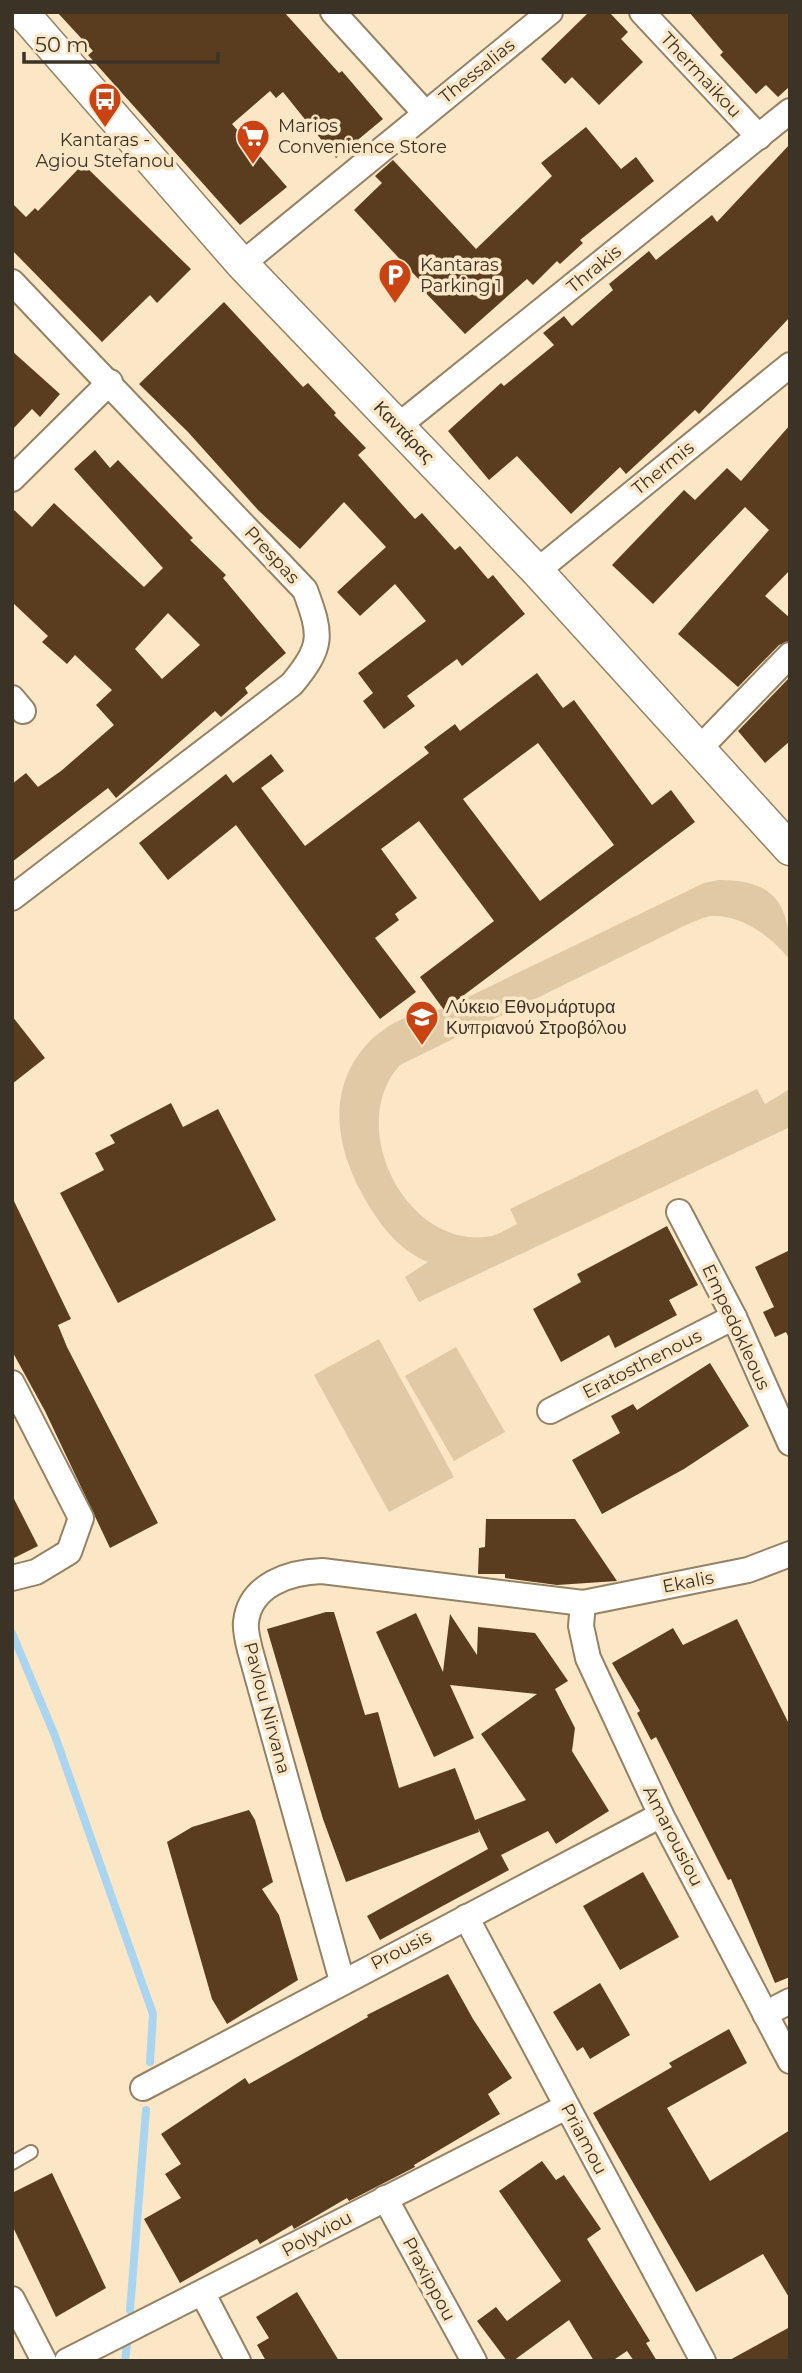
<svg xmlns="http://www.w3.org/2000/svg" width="802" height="2373" font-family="Montserrat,sans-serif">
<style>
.green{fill:#e0c9a4}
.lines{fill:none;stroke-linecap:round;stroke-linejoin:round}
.stream{stroke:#a9d5f1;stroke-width:8}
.building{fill:#593d1e;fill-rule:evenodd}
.service-casing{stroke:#958264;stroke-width:16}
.minor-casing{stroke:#958264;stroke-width:28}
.tertiary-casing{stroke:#958264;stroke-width:35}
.service{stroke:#fff;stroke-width:12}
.minor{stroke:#fff;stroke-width:24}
.tertiary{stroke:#fff;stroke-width:32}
.labels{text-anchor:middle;stroke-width:7;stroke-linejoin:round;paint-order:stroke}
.street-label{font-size:18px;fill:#3b3326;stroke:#fbe7c6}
.poi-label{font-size:18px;fill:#3b3326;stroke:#fbe7c6;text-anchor:start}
</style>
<rect width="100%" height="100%" fill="#fbe7c6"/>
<g class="green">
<path d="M719,880C778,880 790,907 790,960C773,938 743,915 713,916C705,916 694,922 686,925L400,1065C344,1126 407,1252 492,1236C500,1234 509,1228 517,1224L510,1209L757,1089L765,1104L790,1089V1127L419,1302L405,1277L428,1262C405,1253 386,1233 373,1212C337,1158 321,1090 371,1040C391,1021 416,1011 443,1009L704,883Z"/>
<polygon points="379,1339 454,1477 389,1512 314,1375"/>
<polygon points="456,1347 505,1432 454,1461 405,1376"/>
</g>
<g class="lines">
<g class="stream">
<polyline points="12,1633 55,1736 153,2014 150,2062"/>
<polyline points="130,2310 146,2110"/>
<polyline points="125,2361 127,2345"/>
</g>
</g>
<g class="building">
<polygon points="57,12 284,12 339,73 342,71 383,119 336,158 283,92 276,98 270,91 232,124 287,187 240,225 88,55 93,51"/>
<polygon points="589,12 609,12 628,32 621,39 643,62 599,105 572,77 565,84 541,59"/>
<polygon points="689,12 790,12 790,86 778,97 766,85 756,94 720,55 723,52"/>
<polygon points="586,127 621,169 636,157 654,181 580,240 583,243 560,264 557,261 533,285 527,279 465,334 422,289 425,286 354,210 382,183 375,176 393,160 476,249 552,176 541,163"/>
<polygon points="790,144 790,317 699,414 695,410 626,474 620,467 571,514 517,456 489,480 448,431 501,383 504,386 554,345 543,333 564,316 572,326 613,290 609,284 649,251 656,260 712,215 717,222"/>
<polygon points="83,164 191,269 157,303 150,295 102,342 12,250 12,203 26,217 35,208 38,211"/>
<polygon points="224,302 303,387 308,383 336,413 334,415 366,448 358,455 415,519 422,513 455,550 460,546 488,579 493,575 525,614 462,666 457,659 407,696 415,706 384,729 363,701 373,693 358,673 426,621 395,584 360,616 337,592 386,547 344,502 300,549 258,510 188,432 139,384"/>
<polygon points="12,351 60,394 40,417 32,409 12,430"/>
<polygon points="790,425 790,570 765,596 790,618 790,641 779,645 738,687 678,634 769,530 745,507 653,604 612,565 684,490 695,500 727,468 741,481"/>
<path d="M95,450L110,468L118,460L193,538L190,540L226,575L223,578L286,653L245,688L248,693L221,717L215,711L116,798L108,788L12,862V784L26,773L38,787L61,771L114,725L96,705L112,690L75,655L67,664L42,642L48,636L12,602V508L32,527L54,503L144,587L163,568L74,469ZM168,613L200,645L162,679L135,649Z"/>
<path d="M537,673L563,708L574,700L652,805L671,790L695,822L444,1010L420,977L494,921L419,821L381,849L417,898L395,914L399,920L375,938L416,992L380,1019L236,825L168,880L139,843L226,774L233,783L271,754L284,771L261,788L305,846L429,753L424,747L455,724L460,731ZM538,743L614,845L540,901L463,799Z"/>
<polygon points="790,677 790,741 765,763 738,731"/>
<polygon points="12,1016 45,1058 12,1084"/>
<polygon points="171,1103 183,1127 218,1109 276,1220 118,1303 60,1193 104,1170 95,1153 115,1143 110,1135"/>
<polygon points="12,1197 71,1319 58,1325 67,1347 158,1523 110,1548 45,1411 12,1351"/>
<polygon points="667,1226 698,1285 669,1300 677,1315 615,1348 609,1335 561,1362 533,1309 581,1282 577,1274"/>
<polygon points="790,1250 790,1340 786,1332 775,1337 763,1312 774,1307 755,1267"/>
<polygon points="710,1363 749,1426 684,1469 602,1514 572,1460 620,1433 611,1416 633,1404 637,1410"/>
<polygon points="12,1495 38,1546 12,1559"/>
<polygon points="486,1519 575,1519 617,1581 557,1585 505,1578 505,1574 478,1574 479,1548 485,1547"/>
<polygon points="326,1612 334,1612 365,1715 378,1712 399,1788 455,1768 475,1820 526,1800 481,1734 537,1694 450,1685 474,1738 434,1757 376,1632 416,1613 443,1672 450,1614 477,1655 478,1627 535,1633 568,1681 555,1689 575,1728 572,1751 609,1811 556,1844 548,1831 501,1855 509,1870 380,1940 367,1916 488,1849 478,1828 479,1832 346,1882 323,1819 267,1629"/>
<polygon points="737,1619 790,1726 790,1977 775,1983 731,1879 728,1880 656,1737 651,1740 637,1713 640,1711 612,1663 673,1628 683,1645"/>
<polygon points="249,1810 255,1820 273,1882 262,1889 279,1915 298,1980 227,2024 212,1999 167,1842 192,1827"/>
<polygon points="643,1872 679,1937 620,1970 583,1906"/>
<polygon points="448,1974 473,2019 512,2078 488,2094 500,2114 414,2165 415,2167 349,2201 347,2198 294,2229 292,2225 260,2244 257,2239 180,2283 144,2219 181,2198 165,2174 181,2164 161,2134 245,2078 249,2084 368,2017 367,2015"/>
<polygon points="600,1983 630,2035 590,2059 583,2047 577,2051 553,2012"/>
<polygon points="729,2029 747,2063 667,2108 710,2181 790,2130 790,2299 763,2254 696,2292 593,2113 672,2067 669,2063"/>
<polygon points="542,2161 556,2180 564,2175 601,2229 587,2239 650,2341 646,2343 657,2361 634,2361 627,2351 612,2361 594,2361 569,2320 513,2361 507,2361 477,2321 496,2307 507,2321 561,2281 499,2191"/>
<polygon points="52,2173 106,2288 56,2317 12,2225 12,2193"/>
<polygon points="297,2292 339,2361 266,2361 257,2345 269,2338 256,2317"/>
<polygon points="790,2327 790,2361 728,2361"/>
</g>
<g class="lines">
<defs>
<polyline id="service" points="12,2163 31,2152"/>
<g id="minor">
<polyline points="333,12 425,113"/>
<polyline points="642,12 759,137"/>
<polyline points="242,264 550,12"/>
<path d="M12,282L305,590C322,636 323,646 292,684L12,898"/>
<polyline points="398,426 790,111"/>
<polyline points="12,479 110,382"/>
<polyline points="537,571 790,365"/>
<polyline points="12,698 23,711"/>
<polyline points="700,748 790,655"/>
<polyline points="679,1212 734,1317 790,1443"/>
<polyline points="12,1383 81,1518 69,1552 36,1572 12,1578"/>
<polyline points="550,1411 734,1317"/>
<polyline points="583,1603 581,1626 588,1658 661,1815 790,2061"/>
<polyline points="466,1917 703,2361"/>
<path d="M342,1981L250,1650C248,1642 245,1630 246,1622C250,1584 291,1572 322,1571L583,1603L748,1570L790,1554"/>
<polyline points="765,2014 790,2001"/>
<polyline points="143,2088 661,1815"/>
<polyline points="385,2198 474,2361"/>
<polyline points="203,2294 238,2361"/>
<polyline points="12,2299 44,2361"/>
<polyline points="67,2361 566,2107"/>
</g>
<polyline id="tertiary" points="22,12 242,264 537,571 790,849"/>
</defs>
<use href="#service" class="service-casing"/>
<use href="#minor" class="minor-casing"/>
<use href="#tertiary" class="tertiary-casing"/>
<use href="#service" class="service"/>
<use href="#minor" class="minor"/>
<use href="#tertiary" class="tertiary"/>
</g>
<defs>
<symbol id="bus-pin" viewBox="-11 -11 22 30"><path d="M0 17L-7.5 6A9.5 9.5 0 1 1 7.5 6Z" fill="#ca4313" stroke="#fbe7c6"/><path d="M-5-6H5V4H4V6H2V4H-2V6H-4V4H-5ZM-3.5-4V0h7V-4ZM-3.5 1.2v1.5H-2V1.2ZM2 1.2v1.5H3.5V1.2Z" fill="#fff"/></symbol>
<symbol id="supermarket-pin" viewBox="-11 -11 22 30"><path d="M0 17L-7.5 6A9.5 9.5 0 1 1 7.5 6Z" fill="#ca4313" stroke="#fbe7c6"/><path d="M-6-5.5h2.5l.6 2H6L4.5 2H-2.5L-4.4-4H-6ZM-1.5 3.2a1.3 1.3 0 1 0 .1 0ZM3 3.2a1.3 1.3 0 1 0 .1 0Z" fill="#fff"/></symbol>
<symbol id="parking-pin" viewBox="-11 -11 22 30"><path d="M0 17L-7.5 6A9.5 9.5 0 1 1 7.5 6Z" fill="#ca4313" stroke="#fbe7c6"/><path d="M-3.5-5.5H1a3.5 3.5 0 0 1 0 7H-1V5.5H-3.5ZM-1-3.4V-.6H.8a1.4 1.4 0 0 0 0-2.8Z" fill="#fff"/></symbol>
<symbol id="school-pin" viewBox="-11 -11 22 30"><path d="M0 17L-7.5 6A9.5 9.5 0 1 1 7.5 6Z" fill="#ca4313" stroke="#fbe7c6"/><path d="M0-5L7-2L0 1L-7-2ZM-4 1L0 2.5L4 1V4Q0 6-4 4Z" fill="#fff"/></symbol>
</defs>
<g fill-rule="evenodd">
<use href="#bus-pin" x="86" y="80" width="38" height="52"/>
<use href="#supermarket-pin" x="234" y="117" width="38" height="52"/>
<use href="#parking-pin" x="376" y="256" width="38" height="52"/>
<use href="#school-pin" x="403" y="998" width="38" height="52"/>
</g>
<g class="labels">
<g class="street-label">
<text transform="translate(477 71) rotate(-39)" y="6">Thessalias</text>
<text transform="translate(701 75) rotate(47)" y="6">Thermaikou</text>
<text transform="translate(594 269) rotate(-39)" y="6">Thrakis</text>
<text transform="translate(404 432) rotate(46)" y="6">Καντάρας</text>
<text transform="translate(663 468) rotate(-39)" y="6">Thermis</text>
<text transform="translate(272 555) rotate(47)" y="6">Prespas</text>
<text transform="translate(736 1327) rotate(65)" y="6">Empedokleous</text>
<text transform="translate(642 1364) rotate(-27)" y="6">Eratosthenous</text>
<text transform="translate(688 1582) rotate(-11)" y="6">Ekalis</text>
<text transform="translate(267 1708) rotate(75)" y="6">Pavlou Nirvana</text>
<text transform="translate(673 1836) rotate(63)" y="6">Amarousiou</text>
<text transform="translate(401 1950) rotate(-27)" y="6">Prousis</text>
<text transform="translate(584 2139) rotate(62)" y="6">Priamou</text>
<text transform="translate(317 2234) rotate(-28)" y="6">Polyviou</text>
<text transform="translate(429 2279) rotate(62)" y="6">Praxippou</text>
</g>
<g class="poi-label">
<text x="278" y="132">Marios<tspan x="278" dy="21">Convenience Store</tspan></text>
<text x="105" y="146" text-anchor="middle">Kantaras -<tspan x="105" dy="21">Agiou Stefanou</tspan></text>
<text x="420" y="271">Kantaras<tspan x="420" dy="21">Parking 1</tspan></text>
<text x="446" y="1013">Λύκειο Εθνομάρτυρα<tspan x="446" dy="21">Κυπριανού Στροβόλου</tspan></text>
</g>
</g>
<rect width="802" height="2373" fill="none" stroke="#3b3326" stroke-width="28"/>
<path d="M24 52v10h194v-10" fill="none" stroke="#3b3326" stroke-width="3.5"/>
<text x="35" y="52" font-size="21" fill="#3b3326" stroke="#fbe7c6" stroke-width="5" paint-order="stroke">50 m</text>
</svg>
